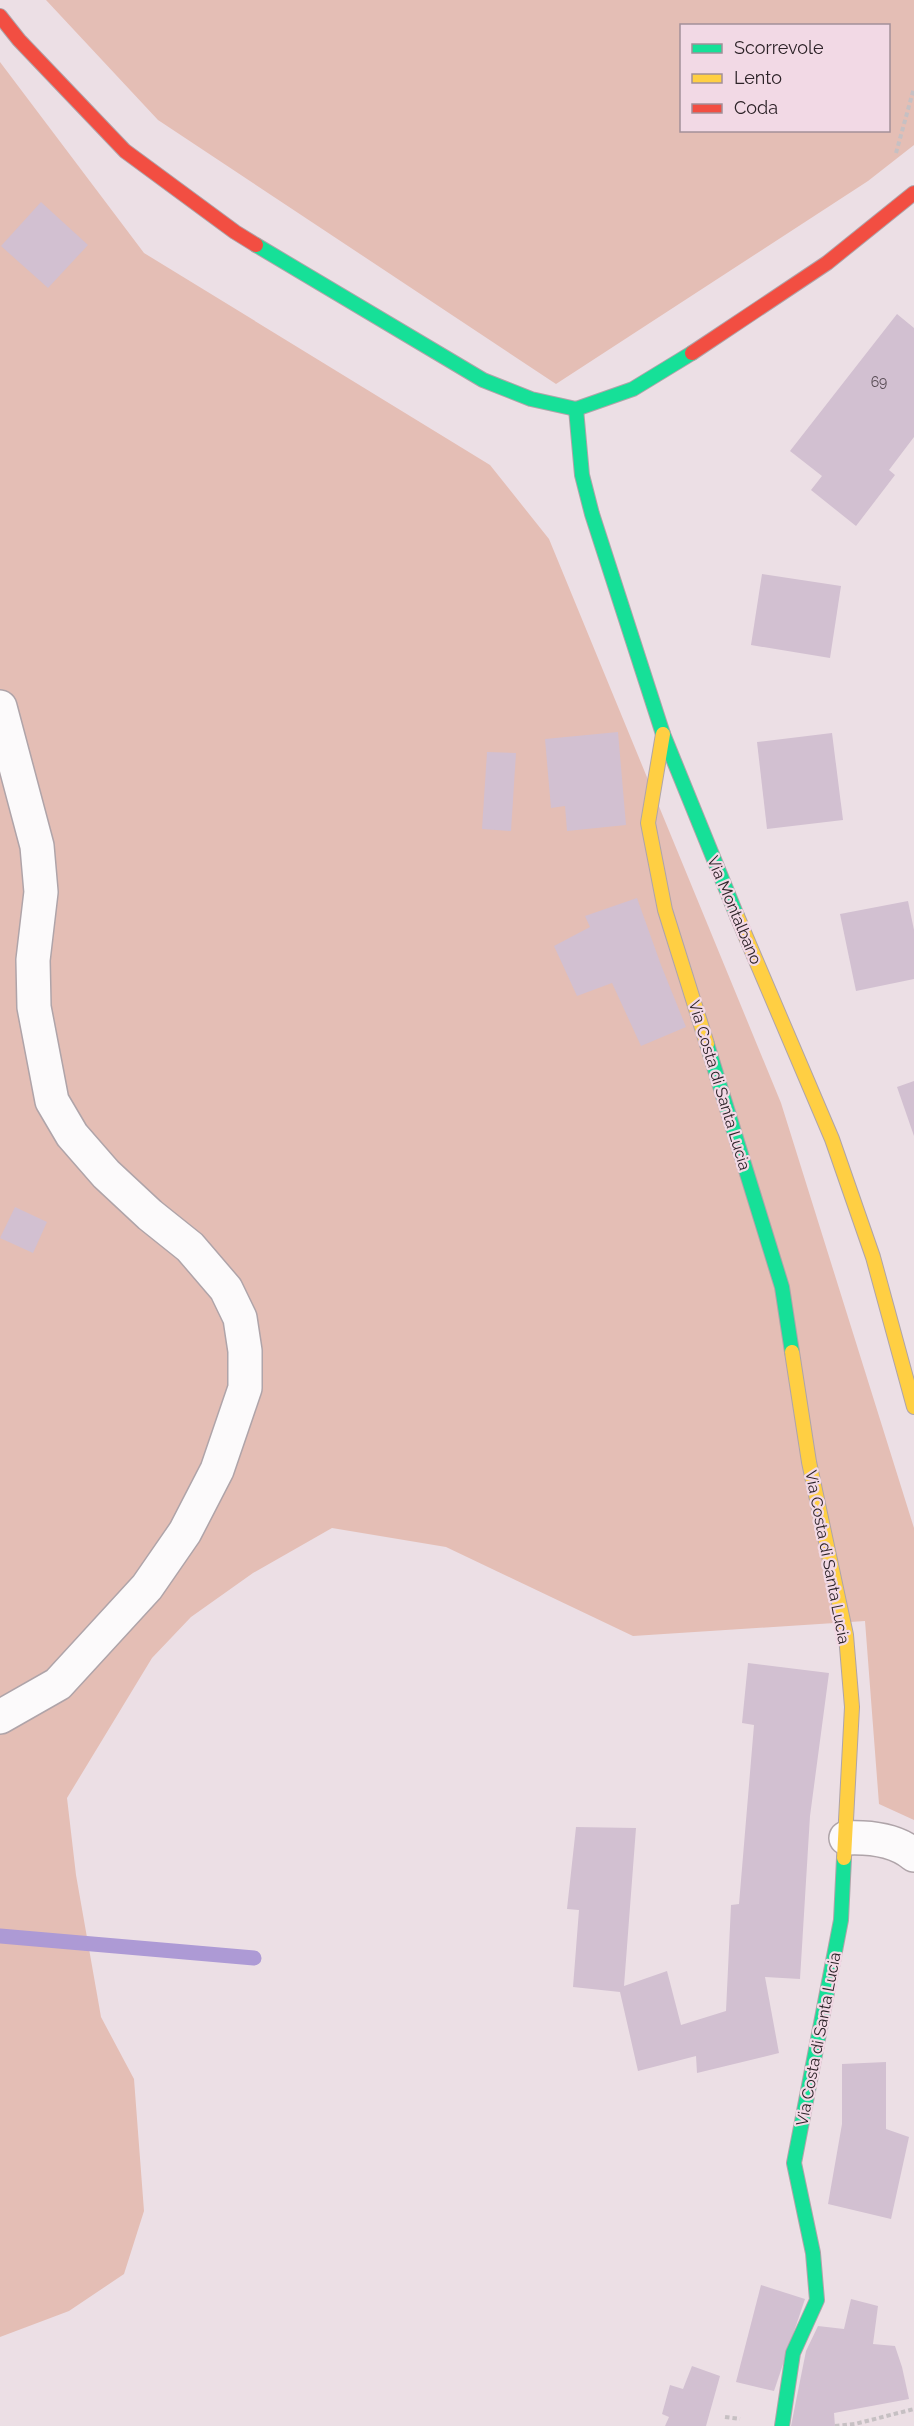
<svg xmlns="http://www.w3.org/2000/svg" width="914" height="2426" font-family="Raleway,sans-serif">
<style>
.green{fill:#e4beb5;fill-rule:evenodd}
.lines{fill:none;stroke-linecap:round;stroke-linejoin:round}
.stream{stroke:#ad9ad5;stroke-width:15}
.building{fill:#d2c0d1}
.street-casing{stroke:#afa4a9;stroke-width:36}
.fast-casing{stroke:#afa4a9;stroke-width:16}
.slow-casing{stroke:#afa4a9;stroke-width:16}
.jam-casing{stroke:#afa4a9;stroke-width:16}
.path{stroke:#c6c0c3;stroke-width:4;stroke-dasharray:4.5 3;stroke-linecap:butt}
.street{stroke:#fcfafb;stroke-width:33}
.fast{stroke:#16e098;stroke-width:14}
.slow{stroke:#ffcf43;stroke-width:14}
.jam{stroke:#f24e42;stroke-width:14}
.labels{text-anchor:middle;stroke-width:4.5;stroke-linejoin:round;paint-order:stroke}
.number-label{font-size:14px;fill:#564a52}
.street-label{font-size:16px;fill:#2d2328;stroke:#f2d9e5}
</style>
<rect width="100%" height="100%" fill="#ecdfe5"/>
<g class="green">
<path d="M46,0H914V145L868,181L556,384L158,120ZM682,26H888V130H682Z"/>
<polygon points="0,62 144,253 490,465 549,539 781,1103 914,1528 914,1820 879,1804 865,1621 633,1636 446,1547 332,1528 253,1573 191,1617 152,1658 67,1798 76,1875 101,2017 134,2079 144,2211 124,2274 69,2311 0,2337"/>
</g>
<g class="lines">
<polyline class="stream" points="0,1936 254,1958"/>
</g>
<g class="building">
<polygon points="41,202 88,245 48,288 1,246"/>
<polygon points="897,314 914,328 914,437 889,470 895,475 856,526 811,490 822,476 790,451"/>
<polygon points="762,574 841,586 830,658 751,645"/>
<polygon points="618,732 626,825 567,831 565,806 551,808 545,739"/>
<polygon points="832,733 843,820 767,829 757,742"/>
<polygon points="487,752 516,753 511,831 482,829"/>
<polygon points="637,898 661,965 686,1027 641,1046 612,983 577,996 554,946 590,927 585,916"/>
<polygon points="908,901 914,930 914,979 856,991 840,914"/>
<polygon points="914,1081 914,1136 897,1087"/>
<polygon points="15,1207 47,1222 33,1253 0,1238"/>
<polygon points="748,1663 829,1673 810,1816 800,1979 765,1977 779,2053 697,2073 696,2056 638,2071 620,1992 573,1987 579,1910 567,1909 576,1827 636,1828 624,1986 667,1971 681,2025 726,2011 731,1905 739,1904 754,1725 742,1723"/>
<polygon points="886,2062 886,2129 909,2137 891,2219 828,2204 842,2124 842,2064"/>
<polygon points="761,2285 805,2299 774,2391 736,2382"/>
<polygon points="851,2299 878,2306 873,2344 895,2346 902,2367 909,2399 834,2413 835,2426 791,2426 806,2351 818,2326 844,2329"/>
<polygon points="692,2366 720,2376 706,2426 665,2426 669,2417 662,2414 670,2385 683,2389"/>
</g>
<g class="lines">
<defs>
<g id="street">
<polyline points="0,707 37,846 41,892 33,960 34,1007 52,1101 72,1135 106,1174 150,1215 190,1247 226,1289 240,1318 245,1351 245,1388 217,1470 185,1532 147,1587 58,1684 0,1717"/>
<path d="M846,1838C868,1837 896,1840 914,1855"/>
</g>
<g id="fast">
<polyline points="256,245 483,380 531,399 576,409 633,389 692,353"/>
<polyline points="576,409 582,475 592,514 663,734 737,916"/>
<polyline points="707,1044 782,1287 792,1352"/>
<polyline points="782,2426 793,2353 817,2300 813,2253 794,2163 841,1920 844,1858"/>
</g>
<g id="slow">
<polyline points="663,734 648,823 665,910 707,1044"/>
<polyline points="737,916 832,1139 873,1257 914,1407"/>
<polyline points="792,1352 809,1462 846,1635 852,1707 844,1858"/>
</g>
<g id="jam">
<polyline points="0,16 19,40 125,151 235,232 256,245"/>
<polyline points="692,353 827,263 914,193"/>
</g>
</defs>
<use href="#street" class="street-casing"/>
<use href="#fast" class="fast-casing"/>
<use href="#slow" class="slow-casing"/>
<use href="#jam" class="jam-casing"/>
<g class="path">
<polyline points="896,153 914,88"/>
<polyline points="725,2417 740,2419"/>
<polyline points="835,2426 855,2424 914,2409"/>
</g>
<use href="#street" class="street"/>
<use href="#fast" class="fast"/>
<use href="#slow" class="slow"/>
<use href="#jam" class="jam"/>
</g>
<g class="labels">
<g class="number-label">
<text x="879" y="387">69</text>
</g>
<g class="street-label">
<text transform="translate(735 910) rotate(67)" y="6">Via Montalbano</text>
<text transform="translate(720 1085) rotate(73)" y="6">Via Costa di Santa Lucia</text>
<text transform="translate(828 1557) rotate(79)" y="6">Via Costa di Santa Lucia</text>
<text transform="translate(818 2039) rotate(-79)" y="6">Via Costa di Santa Lucia</text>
</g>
</g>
<rect x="680" y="24" width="210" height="108" fill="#f2d9e5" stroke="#a39099" stroke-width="1.5"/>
<rect x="692" y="44" width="30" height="9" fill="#16e098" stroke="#a39099" stroke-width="1.5"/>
<text x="734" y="54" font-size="18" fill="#2d2328">Scorrevole</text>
<rect x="692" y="74" width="30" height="9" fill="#ffcf43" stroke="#a39099" stroke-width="1.5"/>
<text x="734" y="84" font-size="18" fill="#2d2328">Lento</text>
<rect x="692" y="104" width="30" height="9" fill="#f24e42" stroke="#a39099" stroke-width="1.5"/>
<text x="734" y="114" font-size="18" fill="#2d2328">Coda</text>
</svg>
